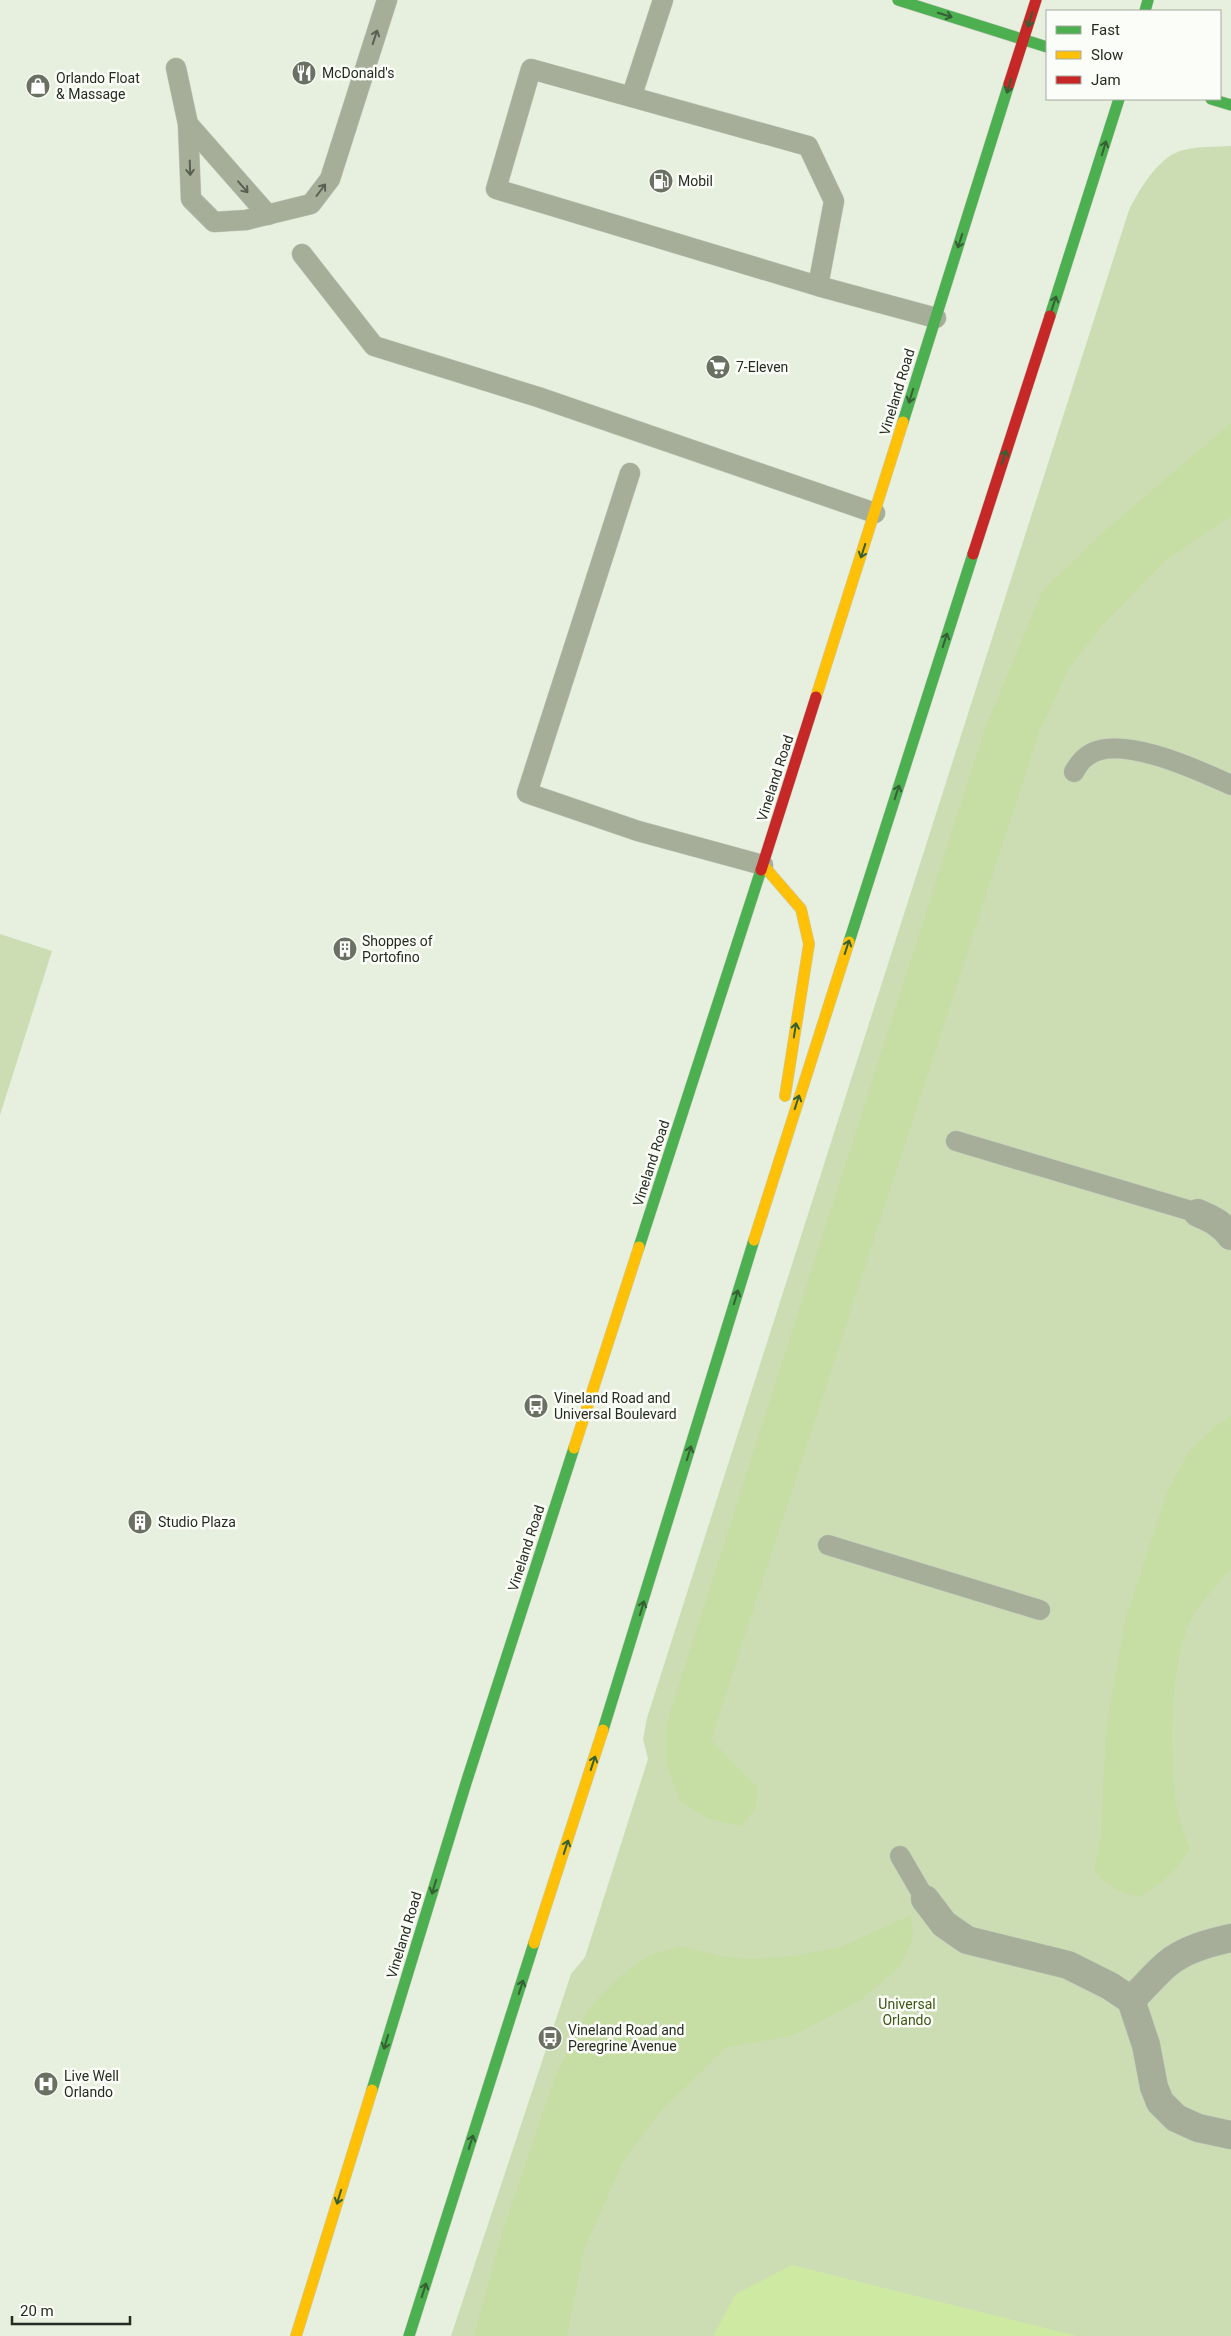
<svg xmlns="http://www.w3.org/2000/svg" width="1231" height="2336" font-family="Roboto,sans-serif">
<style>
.green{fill:#ccddb4}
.forest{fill:#c6dda3}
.water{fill:#cde9a2}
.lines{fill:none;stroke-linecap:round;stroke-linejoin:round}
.lane-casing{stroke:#c4cabd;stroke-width:21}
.street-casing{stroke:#c4cabd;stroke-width:29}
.fast-casing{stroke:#c4cabd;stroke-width:12}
.slow-casing{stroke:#c4cabd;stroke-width:12}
.jam-casing{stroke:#c4cabd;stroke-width:12}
.lane{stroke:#a6ae9a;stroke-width:20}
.street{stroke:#a6ae9a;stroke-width:28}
.fast{stroke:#4caf50;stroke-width:11}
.slow{stroke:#ffc107;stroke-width:11}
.jam{stroke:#c62828;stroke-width:11}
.oneway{stroke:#356033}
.oneway2{stroke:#595f51}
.labels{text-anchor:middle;stroke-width:5;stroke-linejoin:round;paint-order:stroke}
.poi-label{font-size:14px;fill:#262b20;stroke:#fbfef8;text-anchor:start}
.street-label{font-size:14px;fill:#262b20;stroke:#fbfef8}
.park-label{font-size:14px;fill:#405615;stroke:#fbfef8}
</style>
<rect width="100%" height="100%" fill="#e7efde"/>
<g class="green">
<path d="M1231,146V2336H451L571,1974L585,1957L648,1759L643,1739L647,1718L1129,210C1140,189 1159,155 1184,150C1199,146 1216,147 1231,146Z"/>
<polygon points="0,934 52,951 0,1115"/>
</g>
<g class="forest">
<polygon points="1231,423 1231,516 1166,560 1101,627 1068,670 1039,733 711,1740 757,1787 756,1808 741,1826 709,1819 680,1801 666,1763 666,1725 984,731 1042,591 1103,532"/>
<path d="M1231,1416V1570L1227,1573C1216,1587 1200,1602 1192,1618C1169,1660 1168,1770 1179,1817C1182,1828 1186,1839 1190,1849C1174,1874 1164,1881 1140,1897C1120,1893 1106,1886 1094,1870L1101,1835L1106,1729L1125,1620L1167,1492L1189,1451L1217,1425Z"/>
<polygon points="911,1915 913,1938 900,1967 861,2000 792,2036 727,2047 663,2109 624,2160 584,2250 567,2336 474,2336 502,2232 555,2077 587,2011 617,1979 647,1956 681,1946 720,1956 752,1959 793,1956 841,1947"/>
</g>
<polygon class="water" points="792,2265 1077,2336 713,2336 736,2294"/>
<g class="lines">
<defs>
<g id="lane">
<polyline points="176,68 188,124 191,199 214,222 246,220 311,204 330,179 387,0"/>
<polyline points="632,95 663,0"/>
<polyline points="188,124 268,215"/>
<polyline points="302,254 374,346 538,397 875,513"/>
<polyline points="818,286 834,201 808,146 531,69 496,189 818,286 936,318"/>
<polyline points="630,473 527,793 638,831 763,865"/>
<path d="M1074,772C1077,767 1081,760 1086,757C1116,731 1200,771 1231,785"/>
<polyline points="956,1141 1198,1213"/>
<polyline points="828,1545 1040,1610"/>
<polyline points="900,1856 925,1899"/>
</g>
<g id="street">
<path d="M1198,1213C1212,1219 1222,1224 1231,1236"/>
<polyline points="925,1899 944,1924 967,1940 1068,1965 1110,1986 1131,2000 1146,2045 1154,2087 1160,2102 1176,2118 1198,2128 1231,2135"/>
<path d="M1131,2000C1143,1989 1154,1975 1167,1964C1185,1949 1209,1943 1231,1938"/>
</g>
<g id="fast">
<polyline points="898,0 1047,47"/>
<polyline points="1145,11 1148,0"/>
<polyline points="1211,99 1231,105"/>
<polyline points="1050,316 1119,99"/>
<polyline points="903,422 1009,84"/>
<polyline points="849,942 973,554"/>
<polyline points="639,1247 761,870"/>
<polyline points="603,1730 754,1240"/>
<polyline points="372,2090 466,1783 574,1448"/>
<polyline points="409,2336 534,1943"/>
</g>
<g id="slow">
<polyline points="816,697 903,422"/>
<polyline points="763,865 801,909 809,944 785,1096"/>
<polyline points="754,1240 849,942"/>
<polyline points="574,1448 639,1247"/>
<polyline points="534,1943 603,1730"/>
<polyline points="296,2336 372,2090"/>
</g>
<g id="jam">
<polyline points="1009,84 1036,0"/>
<polyline points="973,554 1050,316"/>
<polyline points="761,870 816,697"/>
</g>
</defs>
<use href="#lane" class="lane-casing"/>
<use href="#street" class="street-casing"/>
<use href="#fast" class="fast-casing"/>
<use href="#slow" class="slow-casing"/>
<use href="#jam" class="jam-casing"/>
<use href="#lane" class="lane"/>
<use href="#street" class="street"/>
<use href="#fast" class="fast"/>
<use href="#slow" class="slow"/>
<use href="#jam" class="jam"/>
</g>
<defs><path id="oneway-shaft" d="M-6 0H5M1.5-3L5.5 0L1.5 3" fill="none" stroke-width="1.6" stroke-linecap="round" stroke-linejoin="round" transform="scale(1.25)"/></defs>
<g class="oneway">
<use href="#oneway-shaft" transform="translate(945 15) rotate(17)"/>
<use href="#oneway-shaft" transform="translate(1030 20) rotate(107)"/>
<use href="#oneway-shaft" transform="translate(1009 86) rotate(107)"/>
<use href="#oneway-shaft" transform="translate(1104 148) rotate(-73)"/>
<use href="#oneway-shaft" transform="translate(960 241) rotate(108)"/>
<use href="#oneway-shaft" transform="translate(1054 303) rotate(-72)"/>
<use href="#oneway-shaft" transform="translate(911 396) rotate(107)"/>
<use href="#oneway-shaft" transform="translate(1004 457) rotate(-72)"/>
<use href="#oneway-shaft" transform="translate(863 551) rotate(108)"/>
<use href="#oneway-shaft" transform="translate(945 640) rotate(-72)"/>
<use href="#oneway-shaft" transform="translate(897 792) rotate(-72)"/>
<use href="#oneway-shaft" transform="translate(847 947) rotate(-72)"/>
<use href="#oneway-shaft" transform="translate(795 1030) rotate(-81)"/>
<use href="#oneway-shaft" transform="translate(797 1102) rotate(-72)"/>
<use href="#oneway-shaft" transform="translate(736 1297) rotate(-73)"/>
<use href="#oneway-shaft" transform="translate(689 1453) rotate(-73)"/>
<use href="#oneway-shaft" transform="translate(642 1608) rotate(-73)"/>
<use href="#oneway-shaft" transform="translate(593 1763) rotate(-72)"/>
<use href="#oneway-shaft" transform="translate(566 1847) rotate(-72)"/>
<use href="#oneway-shaft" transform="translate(434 1887) rotate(107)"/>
<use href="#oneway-shaft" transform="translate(521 1987) rotate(-72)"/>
<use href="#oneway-shaft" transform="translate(386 2042) rotate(107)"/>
<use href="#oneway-shaft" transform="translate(471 2142) rotate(-72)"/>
<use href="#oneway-shaft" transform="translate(339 2197) rotate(107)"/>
<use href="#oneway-shaft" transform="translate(424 2290) rotate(-72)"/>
</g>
<g class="oneway2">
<use href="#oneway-shaft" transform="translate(375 37) rotate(-72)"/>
<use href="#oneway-shaft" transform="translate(190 168) rotate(88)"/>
<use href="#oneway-shaft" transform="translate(243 187) rotate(49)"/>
<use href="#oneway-shaft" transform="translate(321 190) rotate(-53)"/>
</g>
<defs>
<symbol id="restaurant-disc" viewBox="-11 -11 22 22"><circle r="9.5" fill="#6a7062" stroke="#fbfef8"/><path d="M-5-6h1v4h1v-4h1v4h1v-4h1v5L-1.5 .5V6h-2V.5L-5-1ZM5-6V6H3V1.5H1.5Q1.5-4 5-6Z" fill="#fff"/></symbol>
<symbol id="shop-disc" viewBox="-11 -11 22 22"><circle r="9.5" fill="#6a7062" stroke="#fbfef8"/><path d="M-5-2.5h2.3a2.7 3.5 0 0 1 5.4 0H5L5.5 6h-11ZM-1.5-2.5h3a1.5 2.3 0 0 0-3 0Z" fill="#fff"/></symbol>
<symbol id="fuel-disc" viewBox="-11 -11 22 22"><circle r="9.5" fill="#6a7062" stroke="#fbfef8"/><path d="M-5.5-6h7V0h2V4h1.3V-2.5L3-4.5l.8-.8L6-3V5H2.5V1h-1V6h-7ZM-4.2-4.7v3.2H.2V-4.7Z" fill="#fff"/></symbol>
<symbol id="supermarket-disc" viewBox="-11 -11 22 22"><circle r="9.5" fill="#6a7062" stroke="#fbfef8"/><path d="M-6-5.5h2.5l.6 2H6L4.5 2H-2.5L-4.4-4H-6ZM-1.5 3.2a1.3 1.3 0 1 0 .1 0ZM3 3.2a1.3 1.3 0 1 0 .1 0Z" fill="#fff"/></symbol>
<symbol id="building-disc" viewBox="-11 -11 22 22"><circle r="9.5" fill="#6a7062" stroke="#fbfef8"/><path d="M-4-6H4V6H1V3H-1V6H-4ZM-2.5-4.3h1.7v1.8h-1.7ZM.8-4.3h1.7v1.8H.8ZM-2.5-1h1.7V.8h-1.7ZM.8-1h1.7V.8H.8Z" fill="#fff"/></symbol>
<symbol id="bus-disc" viewBox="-11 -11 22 22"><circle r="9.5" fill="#6a7062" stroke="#fbfef8"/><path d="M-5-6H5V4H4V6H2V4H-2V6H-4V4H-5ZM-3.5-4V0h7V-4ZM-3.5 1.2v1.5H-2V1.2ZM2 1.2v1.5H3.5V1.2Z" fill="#fff"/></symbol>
<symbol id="hospital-disc" viewBox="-11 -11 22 22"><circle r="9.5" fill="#6a7062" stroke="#fbfef8"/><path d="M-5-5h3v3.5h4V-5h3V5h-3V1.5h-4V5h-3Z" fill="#fff"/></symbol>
</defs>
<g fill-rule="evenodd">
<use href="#restaurant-disc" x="290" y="59" width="28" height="28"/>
<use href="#shop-disc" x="24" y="72" width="28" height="28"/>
<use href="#fuel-disc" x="647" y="167" width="28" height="28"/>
<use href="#supermarket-disc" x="704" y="353" width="28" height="28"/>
<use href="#building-disc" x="331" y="935" width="28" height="28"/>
<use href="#bus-disc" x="522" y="1392" width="28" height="28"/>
<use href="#building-disc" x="126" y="1508" width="28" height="28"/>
<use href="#bus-disc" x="536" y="2024" width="28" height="28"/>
<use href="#hospital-disc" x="32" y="2070" width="28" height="28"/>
</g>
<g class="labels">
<g class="poi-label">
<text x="322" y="78">McDonald's</text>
<text x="56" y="83">Orlando Float<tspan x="56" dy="16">&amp; Massage</tspan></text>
<text x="678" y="186">Mobil</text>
<text x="736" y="372">7-Eleven</text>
<text x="362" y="946">Shoppes of<tspan x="362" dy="16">Portofino</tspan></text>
<text x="554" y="1403">Vineland Road and<tspan x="554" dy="16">Universal Boulevard</tspan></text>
<text x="158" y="1527">Studio Plaza</text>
<text x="568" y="2035">Vineland Road and<tspan x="568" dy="16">Peregrine Avenue</tspan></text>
<text x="64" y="2081">Live Well<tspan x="64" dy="16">Orlando</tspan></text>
</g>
<g class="street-label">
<text transform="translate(897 392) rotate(-73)" y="5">Vineland Road</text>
<text transform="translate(775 778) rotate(-72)" y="5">Vineland Road</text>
<text transform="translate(651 1163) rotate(-72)" y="5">Vineland Road</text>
<text transform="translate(526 1548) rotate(-72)" y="5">Vineland Road</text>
<text transform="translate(404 1935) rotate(-73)" y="5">Vineland Road</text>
</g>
<g class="park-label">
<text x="907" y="2009">Universal<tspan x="907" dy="16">Orlando</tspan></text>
</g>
</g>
<rect x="1046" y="10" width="175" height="90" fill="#fbfef8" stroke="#a6aaa2"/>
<rect x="1056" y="26" width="25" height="8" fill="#4caf50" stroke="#a6aaa2"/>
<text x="1091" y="35" font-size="15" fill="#262b20">Fast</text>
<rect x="1056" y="51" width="25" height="8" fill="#ffc107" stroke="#a6aaa2"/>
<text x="1091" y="60" font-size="15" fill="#262b20">Slow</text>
<rect x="1056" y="76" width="25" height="8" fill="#c62828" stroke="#a6aaa2"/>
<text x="1091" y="85" font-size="15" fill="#262b20">Jam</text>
<path d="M12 2316v8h118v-8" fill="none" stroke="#262b20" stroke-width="2.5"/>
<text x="20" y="2316" font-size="15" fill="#262b20" stroke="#fbfef8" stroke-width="4" paint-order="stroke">20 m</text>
</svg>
